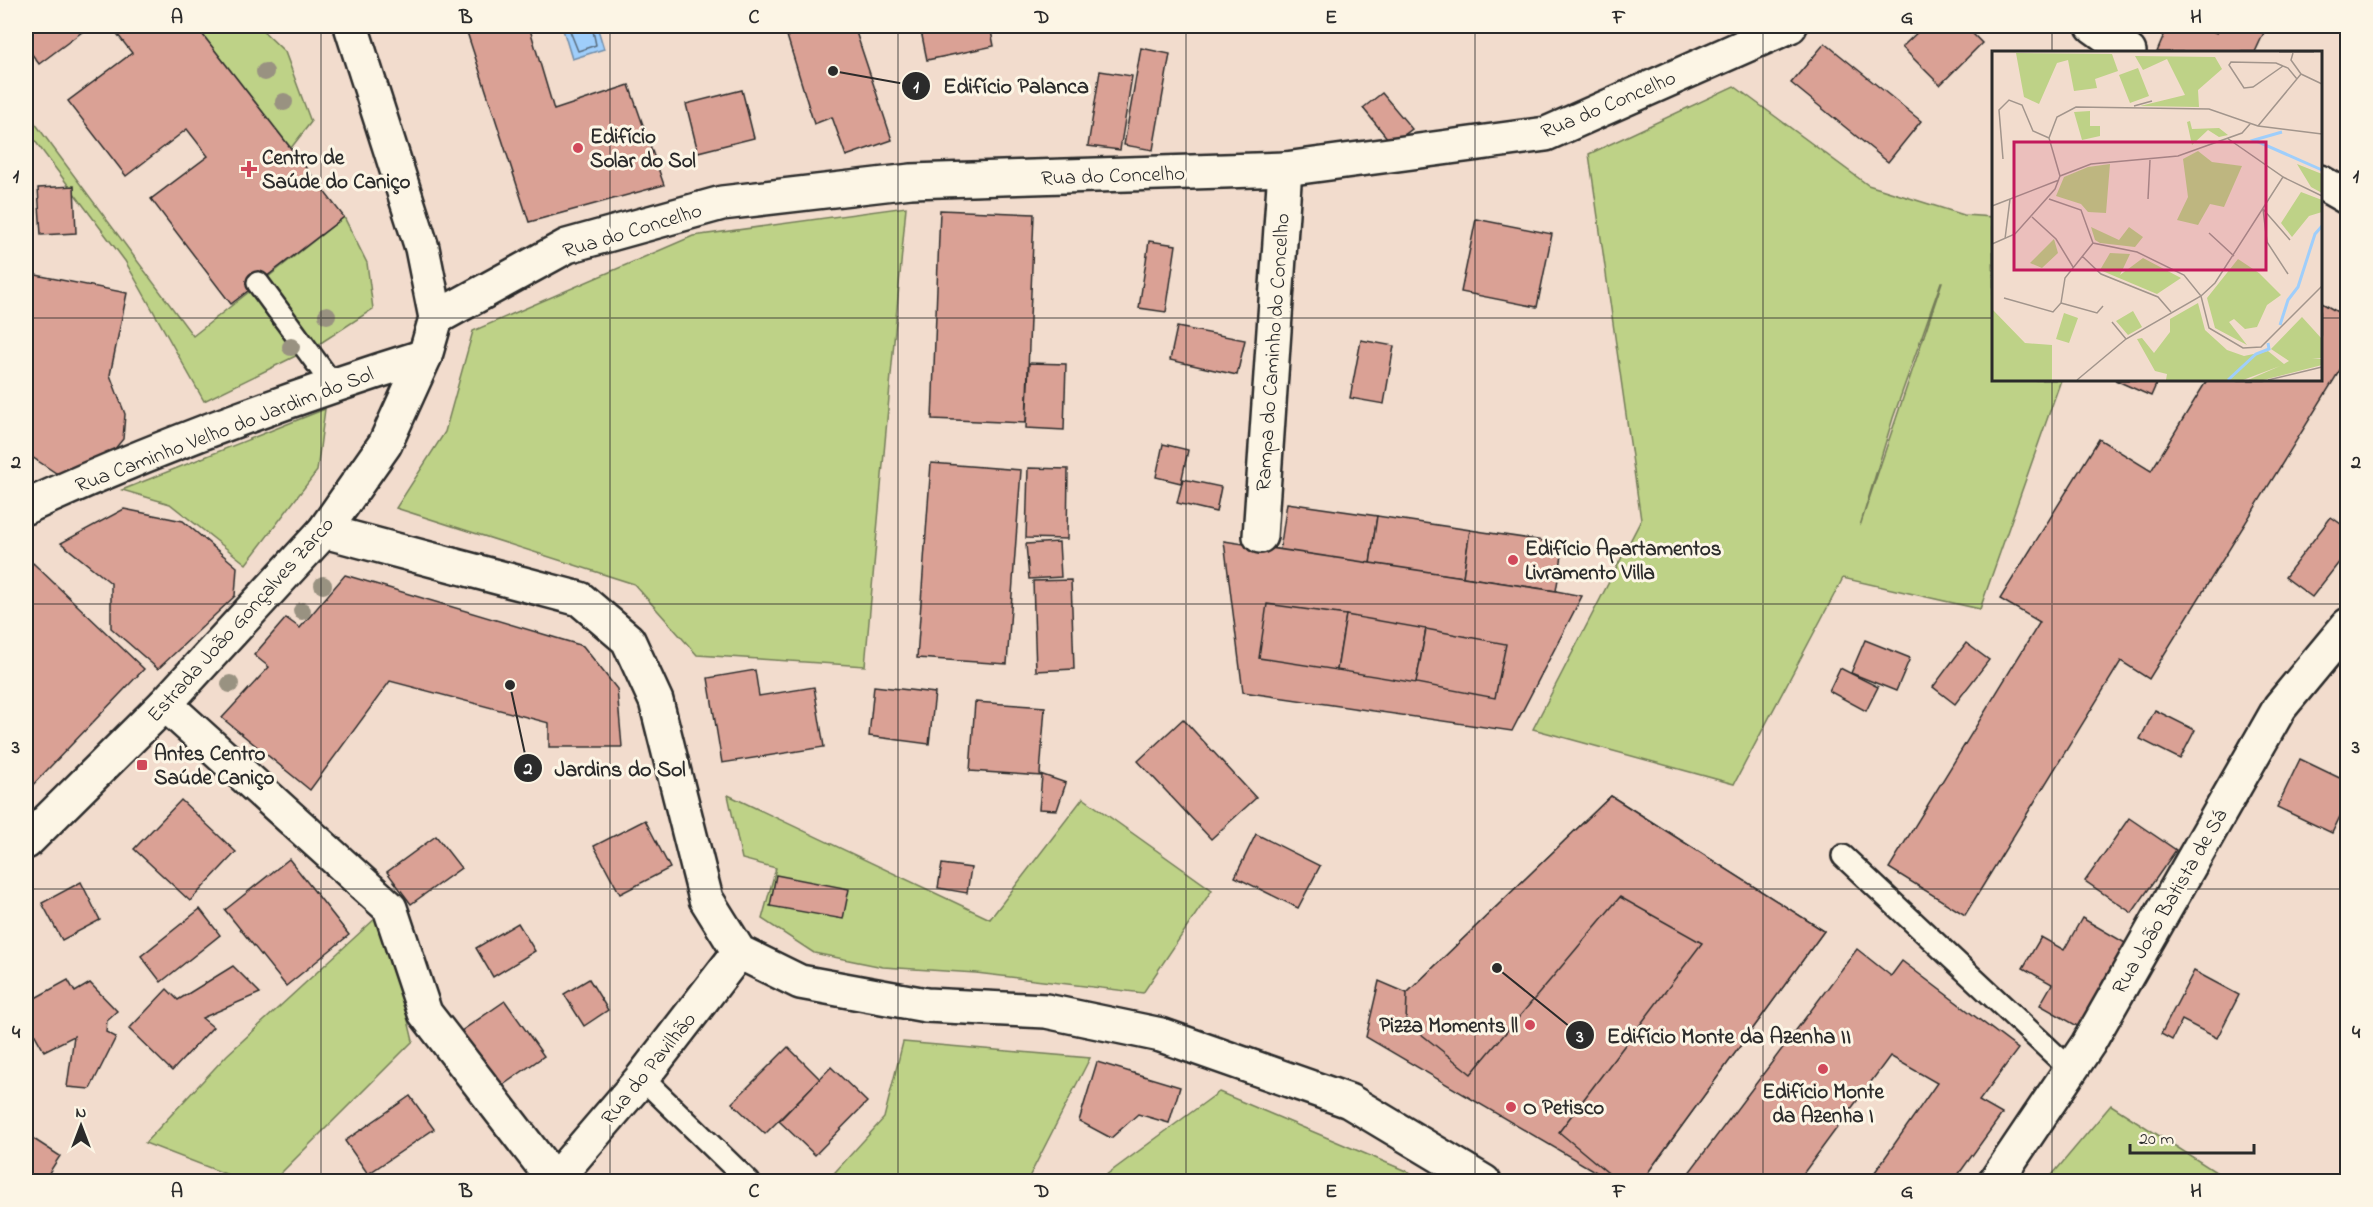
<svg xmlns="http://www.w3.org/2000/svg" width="2373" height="1207" font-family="'Indie Flower',sans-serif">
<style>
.green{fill:#bed287;stroke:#747e59;stroke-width:1.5;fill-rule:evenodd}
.water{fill:#9fcefb;stroke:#718da8;stroke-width:1.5}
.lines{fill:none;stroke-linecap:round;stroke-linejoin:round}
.shore{stroke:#596c7e;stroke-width:1.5}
.building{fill:#daa195;stroke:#2b2b2b;stroke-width:1.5}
.lane-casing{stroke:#2b2b2b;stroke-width:26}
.street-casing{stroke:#2b2b2b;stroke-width:38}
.secondary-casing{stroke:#2b2b2b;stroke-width:38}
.lane{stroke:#fcf5e5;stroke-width:21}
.street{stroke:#fcf5e5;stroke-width:33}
.secondary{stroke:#fcf5e5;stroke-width:33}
.tree{fill:#999281}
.grid{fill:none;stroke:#2b2b2b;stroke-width:1.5;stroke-opacity:0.55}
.poi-dot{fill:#d1495b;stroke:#fcf5e5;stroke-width:2}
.labels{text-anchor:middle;stroke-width:6;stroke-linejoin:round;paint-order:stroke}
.street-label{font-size:21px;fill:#2b2b2b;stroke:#fcf5e5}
.poi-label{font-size:21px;font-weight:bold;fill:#2b2b2b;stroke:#fcf5e5;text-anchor:start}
.inset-river{fill:none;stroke:#9fcefb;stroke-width:3}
.inset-road{fill:none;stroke:#a2958c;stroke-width:1.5}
.view{fill:#c2185b;fill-opacity:0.15;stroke:#c2185b;stroke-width:3}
.inset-edge{fill:none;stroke:#2b2b2b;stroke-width:3}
.leader{fill:none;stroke:#2b2b2b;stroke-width:2}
.callout-dot{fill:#2b2b2b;stroke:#fcf5e5;stroke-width:2}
.mark-label{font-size:18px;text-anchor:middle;font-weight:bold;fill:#fff}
.callout-label{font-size:22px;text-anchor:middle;font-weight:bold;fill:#2b2b2b;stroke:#fcf5e5;stroke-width:6;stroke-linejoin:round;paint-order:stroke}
.neatline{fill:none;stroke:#2b2b2b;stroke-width:2}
.grid-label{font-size:20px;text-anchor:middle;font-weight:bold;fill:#2b2b2b}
</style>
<rect width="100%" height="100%" fill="#f2dccd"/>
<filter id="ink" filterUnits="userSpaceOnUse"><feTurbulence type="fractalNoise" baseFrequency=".0167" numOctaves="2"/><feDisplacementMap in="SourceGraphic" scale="12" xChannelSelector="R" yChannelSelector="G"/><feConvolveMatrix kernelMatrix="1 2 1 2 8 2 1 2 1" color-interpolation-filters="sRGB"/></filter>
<g filter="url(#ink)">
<g class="green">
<polygon points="196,26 258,26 285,52 311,122 291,148"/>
<path d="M1734,86L1868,185L1964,215L1993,217L1994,380H2061L1980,609L1843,578L1734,784L1533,729L1641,520L1589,154ZM1941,282H1942L1860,526L1893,418Z"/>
<polygon points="26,111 193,336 344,217 367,263 373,309 316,346 204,401 125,261 26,129"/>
<polygon points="906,207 865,666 697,655 634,584 396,508 445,432 473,331 693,236"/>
<polygon points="325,409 317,471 246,564 170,504 122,490"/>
<polygon points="728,795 990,919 1083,798 1212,890 1143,993 976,973 883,967 814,953 762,919 776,868 742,859"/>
<polygon points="378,916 396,971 413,1041 273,1181 244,1181 145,1143 227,1055"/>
<polygon points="903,1042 1090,1058 1027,1181 827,1181 884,1118"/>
<polygon points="1219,1092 1406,1171 1422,1181 1098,1181"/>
<polygon points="2111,1105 2230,1181 2047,1181"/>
</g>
<polygon class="water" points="562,26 597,26 604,49 572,59"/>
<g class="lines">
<polyline class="shore" points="568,26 578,51 596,45 592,26"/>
</g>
<g class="building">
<polygon points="26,26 90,26 39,64 26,46"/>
<polygon points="111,26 196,26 344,217 231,304 151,199 208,156 187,129 126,176 68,101 132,53"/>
<polygon points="465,26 529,26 554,110 629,85 664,185 529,222"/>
<polygon points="784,26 854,26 892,140 846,156 832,117 814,124"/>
<polygon points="920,26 990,26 994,46 927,60"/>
<polygon points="1924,26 1965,26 1982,43 1940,85 1902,47"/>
<polygon points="2168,26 2198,26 2217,33 2220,26 2267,26 2255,52 2157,52"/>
<polygon points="1825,43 1921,121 1888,162 1791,83"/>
<polygon points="1141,48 1170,54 1153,150 1124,145"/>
<polygon points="1100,71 1132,76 1120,150 1088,146"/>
<polygon points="742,90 754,138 698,152 686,104"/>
<polygon points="1382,93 1412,129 1392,144 1363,108"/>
<polygon points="74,186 76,233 41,235 38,188"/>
<polygon points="940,210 1034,214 1026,423 932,419"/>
<polygon points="1476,219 1552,234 1537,307 1461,292"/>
<polygon points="1149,241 1176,245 1166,312 1139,308"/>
<polygon points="26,273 127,293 110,375 125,414 123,439 95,473 56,473 26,453"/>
<polygon points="2320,302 2348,318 2348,357 2149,679 2121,661 1965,915 1889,868 2040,622 2000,599 2099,439 2151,471 2207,380 2320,380"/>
<polygon points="1177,327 1245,340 1237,375 1170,360"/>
<polygon points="1361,340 1394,346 1384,404 1350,398"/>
<polygon points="1029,363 1066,364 1064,430 1026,428"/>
<polygon points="2115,380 2158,380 2151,396"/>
<polygon points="1163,444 1188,450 1181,483 1156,477"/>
<polygon points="931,463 1021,470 1007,664 917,658"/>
<polygon points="1028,468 1068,469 1067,539 1026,538"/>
<polygon points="1183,479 1221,487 1216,512 1177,503"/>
<polygon points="1287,503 1377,516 1370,564 1280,550"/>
<polygon points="124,509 183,521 237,567 235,596 158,669 111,628 111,583 61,543"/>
<polygon points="1377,516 1470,530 1463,577 1370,564"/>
<polygon points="2331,517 2348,529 2348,551 2312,597 2285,577"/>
<polygon points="1470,530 1564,544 1556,591 1463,577"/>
<polygon points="1224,541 1556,591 1582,596 1512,731 1243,692"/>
<polygon points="1059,542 1061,577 1029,579 1026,544"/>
<polygon points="33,563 144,669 26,792 26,571"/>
<polygon points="345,575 583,646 617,689 622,747 549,747 549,723 390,681 310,790 222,718 269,667 254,655 286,618 300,628"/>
<polygon points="1071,580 1074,669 1036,671 1033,581"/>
<polygon points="1267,604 1346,615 1337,670 1259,658"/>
<polygon points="1346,615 1426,629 1416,683 1337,670"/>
<polygon points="1426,629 1506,644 1495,698 1416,683"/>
<polygon points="1865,640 1910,658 1896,691 1851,673"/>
<polygon points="1966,643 1989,660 1955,704 1933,687"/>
<polygon points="1840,668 1878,687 1866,711 1829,691"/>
<polygon points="755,670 759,696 814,687 824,747 722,763 708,678"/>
<polygon points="874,686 935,693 929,744 869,736"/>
<polygon points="975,702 1045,707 1040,774 1066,783 1057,810 1039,809 1042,776 970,771"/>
<polygon points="2155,710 2195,730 2180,759 2140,739"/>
<polygon points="1183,719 1256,798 1211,839 1138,761"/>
<polygon points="2300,759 2348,782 2348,800 2332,833 2277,807"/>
<polygon points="1611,796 1824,931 1641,1182 1613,1182 1366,1037 1379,981 1407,993"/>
<polygon points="1611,796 1824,931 1641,1182 1619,1182 1559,1132 1702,943 1620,897 1471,1074 1406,1022 1407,993"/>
<polygon points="181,800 236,852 190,901 134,849"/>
<polygon points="2129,818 2176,850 2132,913 2085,881"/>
<polygon points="645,820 670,868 620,894 594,846"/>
<polygon points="1256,834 1320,866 1298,908 1235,877"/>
<polygon points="436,836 461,868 411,904 387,872"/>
<polygon points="289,859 349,935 286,986 225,910"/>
<polygon points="942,864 971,868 967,893 938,888"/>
<polygon points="776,875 849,889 843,919 770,906"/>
<polygon points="81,882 100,920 62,940 42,903"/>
<polygon points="200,909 220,935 161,982 141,956"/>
<polygon points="2082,918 2127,944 2079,1027 2040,1005 2052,984 2023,968 2041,937 2064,950"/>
<polygon points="518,923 535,951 493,977 476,948"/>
<polygon points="1857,949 1891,976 1902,961 2018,1049 1979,1101 2002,1114 1953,1182 1868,1182 1937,1083 1890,1056 1797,1182 1682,1182"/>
<polygon points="233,966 260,993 202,1018 213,1027 172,1071 129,1029 167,989 178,1000"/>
<polygon points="2194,971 2239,995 2217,1038 2182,1020 2172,1040 2161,1034"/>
<polygon points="589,979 608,1010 584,1026 564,994"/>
<polygon points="68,980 75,992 90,983 117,1011 107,1020 106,1032 116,1037 90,1089 67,1087 74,1036 44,1051 26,1019 26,1003"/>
<polygon points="505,1001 544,1056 493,1092 454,1036"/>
<polygon points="788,1047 820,1079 765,1134 732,1103"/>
<polygon points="1097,1062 1180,1087 1169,1123 1138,1114 1111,1138 1079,1121"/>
<polygon points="831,1067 867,1102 815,1155 779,1121"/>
<polygon points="410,1096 434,1129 368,1174 345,1141"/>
<polygon points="26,1134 60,1156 43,1182 26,1182"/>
</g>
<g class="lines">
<defs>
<g id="lane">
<polyline points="258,283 333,385"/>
<polyline points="1843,856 2071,1070"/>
<polyline points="642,1078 749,1182"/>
</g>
<g id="street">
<polyline points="2093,26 2129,52"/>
<polyline points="2320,182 2348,198"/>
<polyline points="436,318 567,246 722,203 911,181 1285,169 1546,134 1790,26"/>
<path d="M26,507C154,448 290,398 425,356"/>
<polyline points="324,531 580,599 628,640 656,701 706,899 739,952 800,982 926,1005 1046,1011 1161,1035 1349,1101 1484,1182"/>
<polyline points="1260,536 1285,169"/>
<polyline points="165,704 390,908 425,1013 554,1180"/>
<polyline points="553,1182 642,1078 739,952"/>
<polyline points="1995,1182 2088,1044 2280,707 2348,625"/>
</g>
<polyline id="secondary" points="26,842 165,704 324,531 385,444 425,356 436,318 422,248 351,26"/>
</defs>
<use href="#lane" class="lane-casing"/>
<use href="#street" class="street-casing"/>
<use href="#secondary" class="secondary-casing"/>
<use href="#lane" class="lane"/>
<use href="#street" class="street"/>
<use href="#secondary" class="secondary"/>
</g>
<g class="tree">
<circle cx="265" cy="72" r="9"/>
<circle cx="284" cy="102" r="9"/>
<circle cx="327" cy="315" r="9"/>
<circle cx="291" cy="347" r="9"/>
<circle cx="323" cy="585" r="9"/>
<circle cx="302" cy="611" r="9"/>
<circle cx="230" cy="684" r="9"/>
</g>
</g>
<path class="grid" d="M321,26V1182M610,26V1182M898,26V1182M1186,26V1182M1475,26V1182M1763,26V1182M2052,26V52M26,318H1994M2320,318H2348M2052,380V1182M26,604H2348M26,889H2348"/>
<g class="poi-dot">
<circle cx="578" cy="148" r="6"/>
<path d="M246 160h6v6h6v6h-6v6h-6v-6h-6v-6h6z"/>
<circle cx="1513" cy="560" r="6"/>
<rect x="136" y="759" width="12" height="12" rx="3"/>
<circle cx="1530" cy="1025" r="6"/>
<circle cx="1823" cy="1069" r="6"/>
<circle cx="1511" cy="1107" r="6"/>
</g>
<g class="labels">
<g class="street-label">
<text transform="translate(1608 104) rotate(-23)" y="7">Rua do Concelho</text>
<text transform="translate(1113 175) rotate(-2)" y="7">Rua do Concelho</text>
<text transform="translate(632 230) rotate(-17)" y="7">Rua do Concelho</text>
<text transform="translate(1272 352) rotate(-86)" y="7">Rampa do Caminho do Concelho</text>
<text transform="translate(224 429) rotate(-21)" y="7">Rua Caminho Velho do Jardim do Sol</text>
<text transform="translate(240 619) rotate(-48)" y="7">Estrada João Gonçalves Zarco</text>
<text transform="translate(2169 901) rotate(-60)" y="7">Rua João Batista de Sá</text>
<text transform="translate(648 1068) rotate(-51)" y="7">Rua do Pavilhão</text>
</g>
<g class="poi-label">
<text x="590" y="143">Edifício<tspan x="590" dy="24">Solar do Sol</tspan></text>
<text x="262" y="164">Centro de<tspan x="262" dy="24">Saúde do Caniço</tspan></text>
<text x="1525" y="555">Edifício Apartamentos<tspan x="1525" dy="24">Livramento Villa</tspan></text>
<text x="154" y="760">Antes Centro<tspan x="154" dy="24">Saúde Caniço</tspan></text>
<text x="1518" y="1032" text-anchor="end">Pizza Moments ll</text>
<text x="1823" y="1098" text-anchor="middle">Edifício Monte<tspan x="1823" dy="24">da Azenha I</tspan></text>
<text x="1523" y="1114">O Petisco</text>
</g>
</g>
<g transform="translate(1992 51)">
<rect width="330" height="330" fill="#f2dccd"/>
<path d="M24,2L120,3L126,20L103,28L105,37L82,40L76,9L65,12L47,53L32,46ZM143,5L223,6L230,18L206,39L207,56L148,55L193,44L175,8L151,19ZM146,17L157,45L138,52L127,24ZM98,60V75H108V85L90,89L82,61ZM198,70L200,78L227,77L236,84L227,86L216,79L200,94L195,71ZM206,100L220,111L250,115L232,156L218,153L206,174L185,169L196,146L191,108ZM118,113L114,162L96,161L89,153L64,145L72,126L96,116ZM305,113L330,123V142L319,136ZM309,141L330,149V161L317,165L300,186L289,172ZM99,176L127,189L137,176L151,186L143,196L108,192L103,189ZM62,188L66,202L50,217L38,212ZM118,202L138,203L128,224L151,207L189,227L165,243L108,219ZM246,208L267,222L289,244L275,254L265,276L253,278L242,268L237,271L255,294L223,277L215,247ZM206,252L213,279L235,299L252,305L276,300L292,313L297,310L279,298L310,266L330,288V307H320L330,308V314L271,329H256L288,315L251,329H174L175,323L163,320L145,288L150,287L162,302L178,281V268ZM0,258L33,292L60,294V329H0ZM141,260L150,276L136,284L124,270ZM72,262L86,267L77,292L64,288Z" fill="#bed287"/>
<path class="inset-river" d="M290,81L262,89L330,119M288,274L296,249L306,236L323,183L330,175M236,329L264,303L277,298L276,292"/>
<path class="inset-road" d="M287,1H322M301,2L299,9L309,23M291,15L261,36L252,37L237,14L239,11L284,12L291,15L296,17L305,28M309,23L330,33M142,55L160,50M266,75L309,23M11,108L7,59L17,49L30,54L41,80L57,87M68,125L99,113L186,105L250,82L258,73M291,126L330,145M57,148L89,159L101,192L145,201L192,224L209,245L217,277L251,297L269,296L330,235M156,148L158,109M0,155L67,129M271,158L275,191L296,223M271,158L298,189M40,166L64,188L81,216M217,182L242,205M13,188L18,148M0,193L23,183L63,138L68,125L57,87L65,66L84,56L217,58L266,75L330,83M90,205L109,223L166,246L179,261M12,247L61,261L69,252L73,227L101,192M69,252L105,262L111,255M120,271L134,288M85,329L134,288L209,245L223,232L291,126L235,87M276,329L330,316"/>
<path class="view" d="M22,91H274V219H22Z"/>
<rect width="330" height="330" class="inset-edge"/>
</g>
<path class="leader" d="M833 71L916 86M510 685L528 768M1497 968L1580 1035"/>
<g class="callout-dot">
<circle cx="833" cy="71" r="6"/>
<circle cx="510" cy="685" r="6"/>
<circle cx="1497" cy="968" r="6"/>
<circle cx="916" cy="86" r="15"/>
<circle cx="528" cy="768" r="15"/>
<circle cx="1580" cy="1035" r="15"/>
</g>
<g class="mark-label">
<text x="916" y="92">1</text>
<text x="528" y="774">2</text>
<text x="1580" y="1042">3</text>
</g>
<g class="callout-label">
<text x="1016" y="93">Edifício Palanca</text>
<text x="620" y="776">Jardins do Sol</text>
<text x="1729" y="1043">Edifício Monte da Azenha II</text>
</g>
<rect width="2373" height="1207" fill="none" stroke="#fcf5e5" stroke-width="66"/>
<g transform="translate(81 1126)" stroke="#fcf5e5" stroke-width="4.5" paint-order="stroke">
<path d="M0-4.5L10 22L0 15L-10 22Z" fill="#2b2b2b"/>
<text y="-9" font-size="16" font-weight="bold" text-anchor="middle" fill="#2b2b2b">N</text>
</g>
<path d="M2130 1144v9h124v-9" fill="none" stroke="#2b2b2b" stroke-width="3"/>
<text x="2139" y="1144" font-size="18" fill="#2b2b2b" stroke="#fcf5e5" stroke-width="4.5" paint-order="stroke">20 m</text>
<rect x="33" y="33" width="2307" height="1141" class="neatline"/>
<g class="grid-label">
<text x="177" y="23">A</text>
<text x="466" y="23">B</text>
<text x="754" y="23">C</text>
<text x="1042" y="23">D</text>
<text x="1331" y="23">E</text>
<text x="1619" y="23">F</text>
<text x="1907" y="23">G</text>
<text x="2196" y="23">H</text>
<text x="16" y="182">1</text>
<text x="2356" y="182">1</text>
<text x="16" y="468">2</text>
<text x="2356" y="468">2</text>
<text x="16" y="753">3</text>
<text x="2356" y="753">3</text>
<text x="16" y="1038">4</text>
<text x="2356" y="1038">4</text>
<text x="177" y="1197">A</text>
<text x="466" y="1197">B</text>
<text x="754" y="1197">C</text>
<text x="1042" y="1197">D</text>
<text x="1331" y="1197">E</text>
<text x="1619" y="1197">F</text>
<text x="1907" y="1197">G</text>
<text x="2196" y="1197">H</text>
</g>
</svg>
